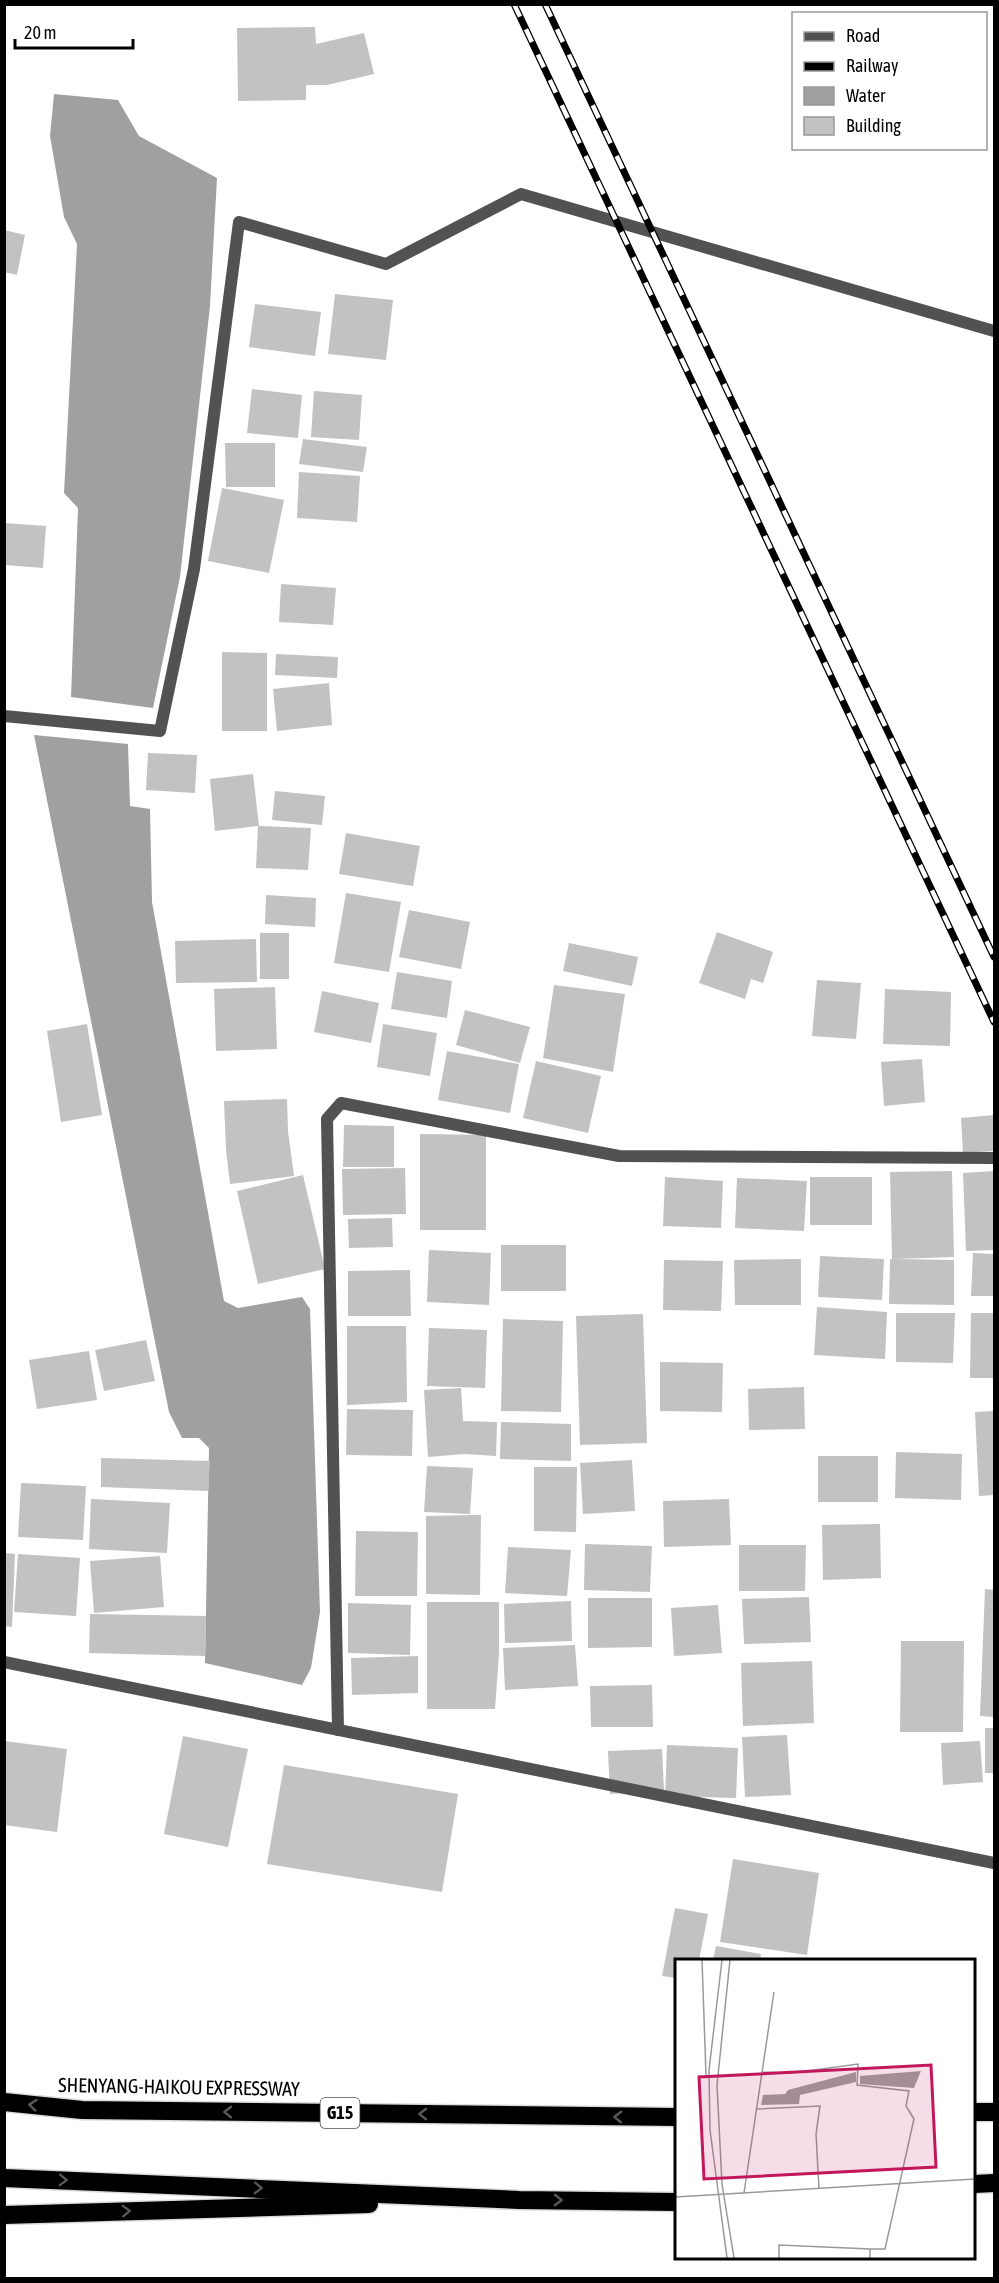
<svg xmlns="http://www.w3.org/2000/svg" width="999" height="2283" font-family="'Asap Condensed',sans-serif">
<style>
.water{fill:#a0a0a0}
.building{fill:#c2c2c2}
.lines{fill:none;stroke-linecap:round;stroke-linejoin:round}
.highway-casing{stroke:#dbdbdb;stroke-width:21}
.street{stroke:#525252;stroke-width:12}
.highway{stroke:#000;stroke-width:18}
.rail-casing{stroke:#000;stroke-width:7}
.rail{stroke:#fff;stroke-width:4.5;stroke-dasharray:14;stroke-linecap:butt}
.oneway{stroke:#595959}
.labels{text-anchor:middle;stroke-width:6;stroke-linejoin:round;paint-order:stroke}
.shield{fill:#fff;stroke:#4c4c4c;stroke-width:1.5}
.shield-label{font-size:18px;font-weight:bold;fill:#000}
.street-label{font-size:20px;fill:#000;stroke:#fff}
.inset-road{fill:none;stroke:#999;stroke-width:1.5}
.view{fill:#c2185b;fill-opacity:0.15;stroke:#c2185b;stroke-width:3}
.inset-edge{fill:none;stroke:#000;stroke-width:3}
</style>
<rect width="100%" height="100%" fill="#fff"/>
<g class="water">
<polygon points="54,94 118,100 139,136 217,178 210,306 180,577 153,708 71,697 78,508 64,493 77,244 64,217 50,136"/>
<polygon points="34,735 128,744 130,806 150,809 152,902 224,1301 238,1308 302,1297 310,1309 320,1612 311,1668 302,1685 205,1663 209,1448 199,1438 182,1438 169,1412"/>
</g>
<g class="building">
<polygon points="315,27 316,44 364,33 374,74 327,85 306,85 306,100 238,101 237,28"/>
<polygon points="4,230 25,235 17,275 4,272"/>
<polygon points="335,294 393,300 386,360 328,354"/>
<polygon points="255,304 321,312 315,356 249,347"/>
<polygon points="252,389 302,395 298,438 247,433"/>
<polygon points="314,391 362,395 359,440 311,437"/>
<polygon points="303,439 367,447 363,472 299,464"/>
<polygon points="225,443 275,443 275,487 226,487"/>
<polygon points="299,472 360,476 357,522 297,518"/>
<polygon points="222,488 284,500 269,573 208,561"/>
<polygon points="5,523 46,526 43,568 5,565"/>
<polygon points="281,584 336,588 333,625 279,622"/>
<polygon points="222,652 267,653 267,731 222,731"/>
<polygon points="276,654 338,657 337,678 275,675"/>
<polygon points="329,683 332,725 277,731 273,689"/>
<polygon points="148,753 197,755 195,793 146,790"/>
<polygon points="253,774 259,826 311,828 308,870 256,868 258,826 215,831 210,779"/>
<polygon points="275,791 325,796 322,825 272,820"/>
<polygon points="346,833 420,846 413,886 339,874"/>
<polygon points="346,893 401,902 389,972 334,963"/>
<polygon points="266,895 316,898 315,927 265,924"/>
<polygon points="409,910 470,922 461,969 399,957"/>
<polygon points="717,932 773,952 763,983 751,979 745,999 699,983"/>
<rect x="260" y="933" width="29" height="46"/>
<polygon points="256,939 257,982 176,983 175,941"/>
<polygon points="569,943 638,957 632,986 563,971"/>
<polygon points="397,972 452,981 447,1018 391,1009"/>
<polygon points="817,980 861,983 856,1039 812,1036"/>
<polygon points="554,985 625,994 613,1072 543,1058"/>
<polygon points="275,987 277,1049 216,1051 214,989"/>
<polygon points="885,989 951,992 950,1046 883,1044"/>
<polygon points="322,991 379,1003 371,1043 314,1032"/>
<polygon points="465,1010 530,1027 520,1063 456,1045"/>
<polygon points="87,1024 102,1115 61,1122 47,1031"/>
<polygon points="383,1024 437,1033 430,1076 377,1067"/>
<polygon points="447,1051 519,1064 510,1113 438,1100"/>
<polygon points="922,1059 925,1102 884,1106 881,1062"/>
<polygon points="536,1061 601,1076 588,1133 523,1118"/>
<polygon points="287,1099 288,1131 294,1176 230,1184 226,1150 224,1101"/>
<polygon points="994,1115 994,1151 963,1153 961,1118"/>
<polygon points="344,1125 394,1126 394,1167 343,1167"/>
<polygon points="420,1134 486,1135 486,1230 420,1230"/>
<polygon points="405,1168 406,1214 343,1215 342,1169"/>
<polygon points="952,1171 954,1257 895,1259 954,1260 954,1305 889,1304 890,1259 892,1259 890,1172"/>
<polygon points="994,1171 994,1250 966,1251 963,1173"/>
<polygon points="303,1175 325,1269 258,1284 237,1191"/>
<polygon points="665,1177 723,1181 721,1228 663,1226"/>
<rect x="810" y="1177" width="62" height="48"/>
<polygon points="737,1178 807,1181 804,1231 735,1228"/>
<polygon points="392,1218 393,1247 349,1248 348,1219"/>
<rect x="501" y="1245" width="65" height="46"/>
<polygon points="429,1250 491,1253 489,1305 427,1302"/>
<polygon points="973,1253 994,1254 994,1296 971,1296"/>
<polygon points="820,1256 884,1259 882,1300 818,1297"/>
<polygon points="801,1259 801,1305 735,1305 734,1260"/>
<polygon points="664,1260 723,1261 721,1311 663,1310"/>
<polygon points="410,1270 411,1316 348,1316 348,1271"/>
<polygon points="817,1307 887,1312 885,1359 814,1355"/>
<polygon points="896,1313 955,1313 953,1363 896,1362"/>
<polygon points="971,1313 994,1313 994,1378 970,1378"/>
<polygon points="643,1314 647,1443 580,1445 576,1316"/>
<polygon points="503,1319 563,1321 561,1412 501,1411"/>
<polygon points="347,1326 406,1326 407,1402 347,1405"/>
<polygon points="429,1328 487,1330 485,1388 427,1386"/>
<polygon points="146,1340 155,1381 104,1391 95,1350"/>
<polygon points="89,1351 97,1400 37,1409 29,1360"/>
<polygon points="660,1362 723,1363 722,1412 660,1411"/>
<polygon points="804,1387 805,1429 749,1430 748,1389"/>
<polygon points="461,1388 463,1421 497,1422 496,1456 464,1454 428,1457 424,1390"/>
<polygon points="347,1409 413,1410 412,1456 346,1455"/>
<polygon points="994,1411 994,1495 979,1496 975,1412"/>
<polygon points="501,1422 571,1424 571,1461 500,1459"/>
<polygon points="896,1452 962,1454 961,1500 895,1498"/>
<rect x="818" y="1456" width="60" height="46"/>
<polygon points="101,1458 210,1461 208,1491 101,1487"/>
<polygon points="632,1460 635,1511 583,1514 580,1463"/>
<polygon points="427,1466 473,1468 470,1514 424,1512"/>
<polygon points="534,1467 577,1467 576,1532 534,1531"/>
<polygon points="21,1483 86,1486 83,1540 18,1537"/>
<polygon points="91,1499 170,1503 167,1553 89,1549"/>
<polygon points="729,1499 731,1545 664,1547 663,1501"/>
<polygon points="471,1515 481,1515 480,1595 426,1594 426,1516"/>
<polygon points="880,1524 881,1578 823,1580 822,1525"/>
<polygon points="356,1531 418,1532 417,1596 355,1596"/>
<polygon points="585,1544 652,1546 650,1592 584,1590"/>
<polygon points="739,1545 806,1545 805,1591 739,1591"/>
<polygon points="508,1547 571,1550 567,1596 505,1593"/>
<polygon points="4,1553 15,1554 12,1627 4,1626"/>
<polygon points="18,1554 80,1558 76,1616 14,1612"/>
<polygon points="160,1556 164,1607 94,1613 90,1561"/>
<polygon points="985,1589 994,1590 994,1717 980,1716"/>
<polygon points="809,1597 811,1642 744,1644 742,1599"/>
<polygon points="588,1598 652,1598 652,1647 588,1648"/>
<polygon points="571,1601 572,1641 505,1643 504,1604"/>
<polygon points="427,1602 499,1602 499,1654 495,1709 427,1709"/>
<polygon points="348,1603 411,1605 410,1655 348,1653"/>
<polygon points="718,1605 722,1653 674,1656 671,1608"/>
<polygon points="90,1614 206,1616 205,1656 89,1653"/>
<polygon points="901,1641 964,1641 963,1732 900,1732"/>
<polygon points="575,1645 578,1686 505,1690 503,1648"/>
<polygon points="418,1656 418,1693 352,1695 351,1658"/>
<polygon points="812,1661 814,1723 743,1726 741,1663"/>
<polygon points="652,1685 653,1727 591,1727 590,1686"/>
<rect x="985" y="1728" width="9" height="45"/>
<polygon points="787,1735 791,1795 745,1797 742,1737"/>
<polygon points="183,1736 248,1749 228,1847 164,1834"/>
<polygon points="4,1741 67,1749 57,1832 4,1825"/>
<polygon points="980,1741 983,1782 943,1785 941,1743"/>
<polygon points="667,1745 738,1748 736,1798 665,1796"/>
<polygon points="662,1749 664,1791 610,1794 608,1751"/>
<polygon points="284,1765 458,1794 442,1892 267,1864"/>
<polygon points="733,1859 819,1873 807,1955 720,1942"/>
<polygon points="675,1908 708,1914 699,1960 676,1960 676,1978 662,1976"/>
<polygon points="716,1946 761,1954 760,1960 713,1960"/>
</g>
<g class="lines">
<defs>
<g id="highway">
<polyline points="4,2102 82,2110 676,2117"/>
<polyline points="974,2112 994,2112"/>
<polyline points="4,2178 519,2200 676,2202"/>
<polyline points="974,2184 994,2183"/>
<polyline points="4,2215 369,2204"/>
</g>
</defs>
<use href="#highway" class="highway-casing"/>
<g class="street">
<polyline points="4,716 160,731 194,569 239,222 386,264 521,194 994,331"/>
<polyline points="4,1662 994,1863"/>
<polyline points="338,1730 327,1119 341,1103 619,1156 994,1158"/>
</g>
<use href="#highway" class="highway"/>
<defs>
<g id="rail">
<polyline points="514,4 994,1022"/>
<polyline points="545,4 994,957"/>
</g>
</defs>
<use href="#rail" class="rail-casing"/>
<use href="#rail" class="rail"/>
</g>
<defs><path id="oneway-chevron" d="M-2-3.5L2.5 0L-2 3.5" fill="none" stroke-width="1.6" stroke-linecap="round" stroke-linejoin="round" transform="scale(1.5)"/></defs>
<g class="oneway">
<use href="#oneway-chevron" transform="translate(33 2105) rotate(-174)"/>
<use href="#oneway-chevron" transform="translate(228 2112) rotate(-179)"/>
<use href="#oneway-chevron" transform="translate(423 2114) rotate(-179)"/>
<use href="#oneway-chevron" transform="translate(618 2117) rotate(-179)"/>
<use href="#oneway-chevron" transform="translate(63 2180) rotate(2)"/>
<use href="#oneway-chevron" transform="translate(258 2188) rotate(2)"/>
<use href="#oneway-chevron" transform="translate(558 2200) rotate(1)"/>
<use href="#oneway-chevron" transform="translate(126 2211) rotate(-2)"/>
</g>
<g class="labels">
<rect class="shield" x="320.5" y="2098" width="39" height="30" rx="4.5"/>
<g class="shield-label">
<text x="340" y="2119">G15</text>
</g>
<g class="street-label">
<text transform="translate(179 2087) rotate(1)" y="7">SHENYANG-HAIKOU EXPRESSWAY</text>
</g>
</g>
<g transform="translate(675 1959)">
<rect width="300" height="300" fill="#fff"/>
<path d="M246,112L239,129L185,125V117ZM181,113V123L125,136L124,145L86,146L88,136L110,135L113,131Z" fill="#a0a0a0"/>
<path class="inset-road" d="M27,1L31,116M47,1L34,111L35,171L52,299M55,1L42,126L47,225L59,299M87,113L117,114L183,105L182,126L234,132L231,147L239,160L210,290H195M82,150L145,147L141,175L144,230M69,234L99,33M0,238L300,220M104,299V286L195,290V299"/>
<path class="view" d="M256,106L261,208L29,220L24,118Z"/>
<rect width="300" height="300" class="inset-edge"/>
</g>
<rect width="999" height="2283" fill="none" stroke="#000000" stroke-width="12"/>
<rect x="792" y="12" width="195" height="138" fill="#ffffff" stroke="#999999" stroke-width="1.5"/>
<rect x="804" y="32" width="30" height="9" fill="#525252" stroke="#999999" stroke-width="1.5"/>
<text x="846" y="42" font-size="18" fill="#000000">Road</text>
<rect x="804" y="62" width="30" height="9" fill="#000000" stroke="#999999" stroke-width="1.5"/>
<text x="846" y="72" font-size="18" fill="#000000">Railway</text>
<rect x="804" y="87" width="30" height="18" fill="#a0a0a0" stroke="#999999" stroke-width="1.5"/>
<text x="846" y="102" font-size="18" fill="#000000">Water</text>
<rect x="804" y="117" width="30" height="18" fill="#c2c2c2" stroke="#999999" stroke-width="1.5"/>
<text x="846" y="132" font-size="18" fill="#000000">Building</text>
<path d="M15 39v9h118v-9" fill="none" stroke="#000000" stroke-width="3"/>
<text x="24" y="39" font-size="18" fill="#000000" stroke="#ffffff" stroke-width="4.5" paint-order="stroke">20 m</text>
</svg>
